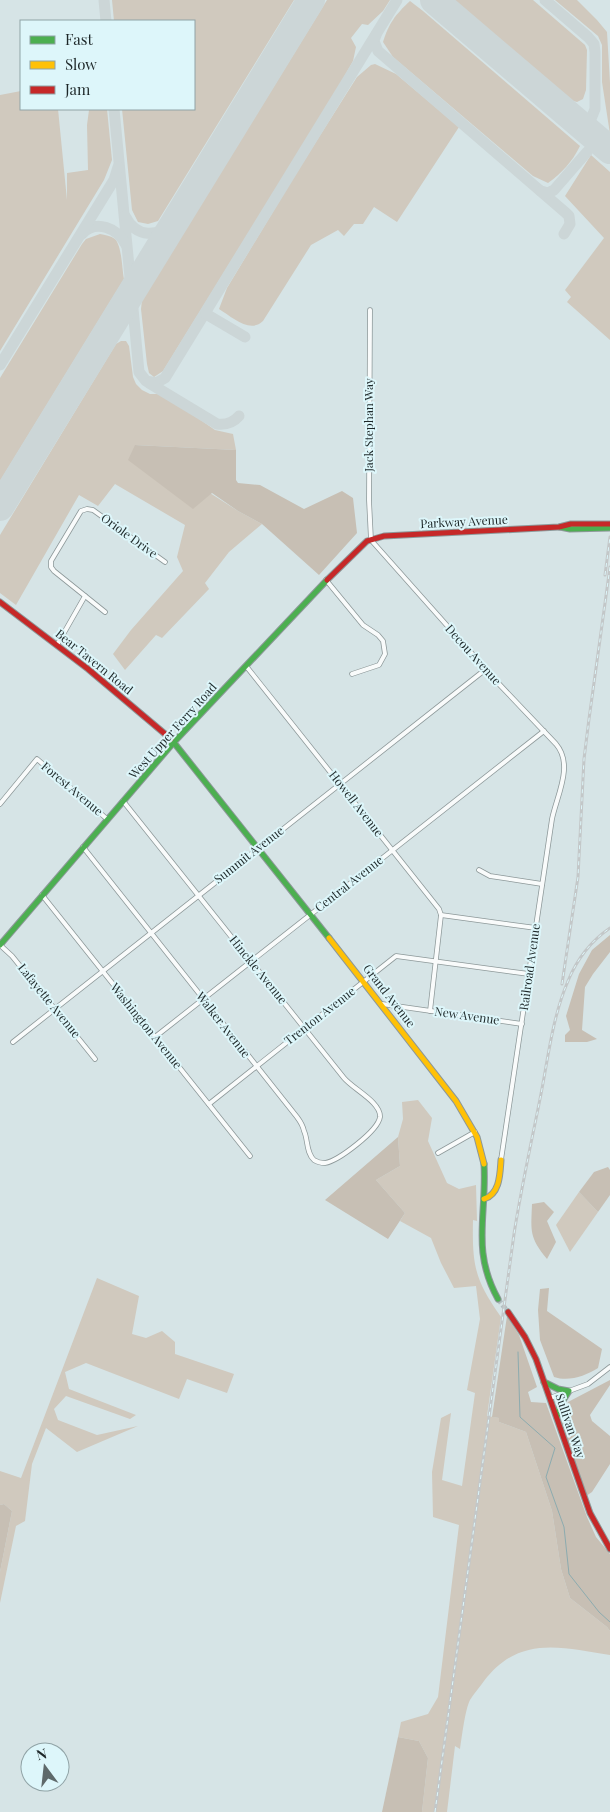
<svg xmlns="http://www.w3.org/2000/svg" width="610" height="1812" font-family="'Playfair Display',serif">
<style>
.green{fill:#d0c9be}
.forest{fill:#c7bfb4}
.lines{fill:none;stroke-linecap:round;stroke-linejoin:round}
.stream{stroke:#8cabaf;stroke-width:1}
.taxiway{stroke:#ccd6d7;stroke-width:11}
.runway{stroke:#ccd6d7;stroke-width:28}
.secondary-tunnel{stroke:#b1bec0;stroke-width:5;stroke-dasharray:5 2.5;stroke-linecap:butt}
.street-casing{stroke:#8d9899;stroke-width:5.5}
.fast-casing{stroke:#8d9899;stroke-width:7}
.slow-casing{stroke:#8d9899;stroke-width:7}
.jam-casing{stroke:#8d9899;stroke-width:7}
.street{stroke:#f9fbfb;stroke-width:4}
.fast{stroke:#4caf50;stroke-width:5}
.slow{stroke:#ffc107;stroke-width:5}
.jam{stroke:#c62828;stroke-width:5}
.rail-casing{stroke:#c3c7c8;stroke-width:3}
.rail{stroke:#ddf6fa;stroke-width:1;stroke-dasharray:4;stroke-linecap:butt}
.labels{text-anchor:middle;stroke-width:4;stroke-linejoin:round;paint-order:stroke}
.street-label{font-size:12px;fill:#1d2728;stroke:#ddf6fa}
</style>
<rect width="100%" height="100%" fill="#d6e4e6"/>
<g class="green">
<polygon points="112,0 294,0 158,221 148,224 138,222 132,210 122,109 194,109 194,21 114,21"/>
<polygon points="327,0 390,0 383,11 368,25 362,24 351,38 356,47 353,61 335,93 163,371 154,377 149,373 147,364 141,309 142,300"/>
<polygon points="453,0 533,0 585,45 587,50 586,90 583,99 577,102 570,100"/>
<polygon points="555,0 577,0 597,20 607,32 610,83 610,134 602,82 602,45 598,36"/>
<path d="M410,1L423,11L580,146C572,162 562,173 548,183L533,176L393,57L383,42C389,23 395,15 410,1Z"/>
<path d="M375,64L396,74L459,127L397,222L374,207L363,224H354L344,236L338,230L311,245L263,321C250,334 232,317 219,309L227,288L295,175L357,77L371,65Z"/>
<polygon points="21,91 21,109 58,109 67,200 67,173 88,170 87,125 89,110 107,109 112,160 104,180 0,351 0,95"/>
<polygon points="591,155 610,172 610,340 567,302 571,297 565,290 604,238 565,196"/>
<path d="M100,234C105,235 111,236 115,239C122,246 122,270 124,279L0,481V378L82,244L86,239Z"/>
<polygon points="121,341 126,341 129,346 133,377 136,384 142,390 150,394 163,394 215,430 233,434 236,450 135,445 238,511 262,524 229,552 205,583 209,589 162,638 156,635 125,670 113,654 131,630 183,571 177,557 185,525 115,484 98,506 79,495 16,605 0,593 0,535 116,344"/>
<path d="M418,1100L432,1118L428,1141L447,1183L459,1189L476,1185L477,1221L473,1220C472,1266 475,1280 501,1317L487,1416L499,1418V1422L526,1432L552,1511L561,1569L570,1598L607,1627L610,1631V1655C561,1647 519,1635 484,1681C480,1687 474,1693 470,1700C465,1710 462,1736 460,1749L455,1746L447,1812H422L428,1758L419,1741L398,1737L401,1722L428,1714L438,1697L459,1525L433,1517L432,1472L441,1418L451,1413L442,1480L462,1486L475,1393L467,1390L480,1319L476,1286L454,1288L441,1263L431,1238L400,1221L405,1213L376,1180L400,1166L398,1137L403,1119L402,1102Z"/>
<polygon points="579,1192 598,1212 570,1252 556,1225"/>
<polygon points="97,1278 139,1296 132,1334 146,1338 162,1331 175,1342 175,1354 234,1374 227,1393 187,1379 179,1399 86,1363 65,1372 69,1389 136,1415 130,1419 66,1396 54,1409 58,1420 97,1435 138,1426 77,1452 46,1428 32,1464 25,1521 16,1526 0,1603 0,1572 12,1511 4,1504 0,1505 0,1471 21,1478"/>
</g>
<g class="forest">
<polygon points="135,445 236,450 236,480 238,483 260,485 304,509 342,491 353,498 357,533 319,575 262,524 238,511 212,493 193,509 128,460"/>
<polygon points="610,935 610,952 593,974 585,987 582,1030 597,1039 587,1042 565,1042 565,1035 570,1030 566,1016 579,974 592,950"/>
<polygon points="398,1137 400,1166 376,1180 405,1213 388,1239 325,1200"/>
<polygon points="608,1167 610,1170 610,1195 598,1212 579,1192 594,1172"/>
<path d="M544,1202L554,1212L547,1221L556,1242L547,1259C529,1237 531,1231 532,1204Z"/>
<path d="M549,1288L547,1311L602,1349L598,1368C585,1376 569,1382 554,1377L540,1340L538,1310L540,1289Z"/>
<polygon points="507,1316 519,1335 537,1387 528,1392 531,1402 546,1403 587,1517 596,1537 610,1554 610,1631 607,1627 570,1598 561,1569 552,1511 526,1432 499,1422 499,1418 492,1417"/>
<polygon points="610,1380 610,1385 590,1415 592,1421 610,1436 610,1464 592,1492 586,1496 562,1424 568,1402"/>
<polygon points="4,1504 12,1511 0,1572 0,1505"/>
<polygon points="398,1737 419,1741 428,1758 422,1812 382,1812"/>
</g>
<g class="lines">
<polyline class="stream" points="518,1352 520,1417 555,1448 546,1477 564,1527 569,1574 599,1612 610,1622"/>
<g class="taxiway">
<polyline points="104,0 106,21"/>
<polyline points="545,0 588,37 594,44 595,52 595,109 591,119"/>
<polyline points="376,35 374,41 378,51 566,213 569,216 570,224 564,234"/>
<polyline points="114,109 139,372 146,381 156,383 165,378 397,0"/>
<polyline points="541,191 548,193 554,190 587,152"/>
<path d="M125,216C137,239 157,237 175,222"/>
<path d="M82,234C96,219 118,228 126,245"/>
<polyline points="206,314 245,337"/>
<polyline points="0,365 114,180 118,167"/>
<path d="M149,383L217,424C225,425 233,423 239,416"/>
</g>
<g class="runway">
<polyline points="434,0 610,150"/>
<polyline points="0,507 311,0"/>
</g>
<polyline class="secondary-tunnel" points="498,1299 508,1312"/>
<defs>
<g id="street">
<path d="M370,310L369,500L371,540L499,684L556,744C574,765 557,795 552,819L501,1160"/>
<polyline points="326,580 363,625 378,635 383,641 385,654 379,665 352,674"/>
<polyline points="105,612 54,571 51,567 51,561 81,511 87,509 93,510 165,562"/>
<polyline points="57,645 85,596"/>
<polyline points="246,666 439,909 441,915 430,1011"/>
<polyline points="0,804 37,759 107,819"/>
<path d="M83,847L297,1117C300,1121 303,1126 304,1131C308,1139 306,1153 314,1160C317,1162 321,1163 325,1163C338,1161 378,1131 380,1117C381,1102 353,1089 344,1078L123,801"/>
<polyline points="479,870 490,876 542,884"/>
<polyline points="42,895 250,1156"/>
<polyline points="441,915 536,928"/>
<polyline points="0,945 12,956 95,1059"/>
<polyline points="382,1004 522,1024"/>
<polyline points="155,1037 544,731"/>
<polyline points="13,1042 486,669"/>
<polyline points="209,1104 396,956 529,974"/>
<polyline points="438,1153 475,1132"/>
<polyline points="550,1398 588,1384 610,1367"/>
</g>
<g id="fast">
<polyline points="560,527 570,529 610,528"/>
<polyline points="171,739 329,938"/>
<polyline points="0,945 174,742 327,580"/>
<path d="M484,1164C487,1216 471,1250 498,1299"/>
<polyline points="544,1382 558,1389 569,1391 560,1405 557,1417"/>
</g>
<g id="slow">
<polyline points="329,938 456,1101 477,1137 484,1164"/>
<path d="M484,1199C500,1194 500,1174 501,1160"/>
</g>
<g id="jam">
<polyline points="327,580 367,541 384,536 559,527 571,524 610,524"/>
<polyline points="0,602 88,669 171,739"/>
<polyline points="508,1312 525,1337 536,1359 590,1513 610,1549"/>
</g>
</defs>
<use href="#street" class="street-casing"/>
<use href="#fast" class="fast-casing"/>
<use href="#slow" class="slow-casing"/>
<use href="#jam" class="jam-casing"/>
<use href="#street" class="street"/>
<use href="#fast" class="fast"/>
<use href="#slow" class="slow"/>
<use href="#jam" class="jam"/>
<defs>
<g id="rail">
<polyline points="605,575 610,537"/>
<polyline points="562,984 578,877 584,759 589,719 610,567"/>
<path d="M435,1812L514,1234C521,1189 531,1144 540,1099C548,1060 552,1018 568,981C577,959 591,941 610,928"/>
</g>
</defs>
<use href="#rail" class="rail-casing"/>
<use href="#rail" class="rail"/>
</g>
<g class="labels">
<g class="street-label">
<text transform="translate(369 425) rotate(-90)" y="4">Jack Stephan Way</text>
<text transform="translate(464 522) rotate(-3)" y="4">Parkway Avenue</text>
<text transform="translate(129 536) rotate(36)" y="4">Oriole Drive</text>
<text transform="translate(473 655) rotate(48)" y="4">Decou Avenue</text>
<text transform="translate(94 662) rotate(39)" y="4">Bear Tavern Road</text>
<text transform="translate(173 731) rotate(-48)" y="4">West Upper Ferry Road</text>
<text transform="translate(72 789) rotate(40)" y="4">Forest Avenue</text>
<text transform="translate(356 804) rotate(52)" y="4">Howell Avenue</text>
<text transform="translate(249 855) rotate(-38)" y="4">Summit Avenue</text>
<text transform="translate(349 884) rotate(-38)" y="4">Central Avenue</text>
<text transform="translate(530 967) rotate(-82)" y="4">Railroad Avenue</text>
<text transform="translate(258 970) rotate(51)" y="4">Hinckle Avenue</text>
<text transform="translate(389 996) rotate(52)" y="4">Grand Avenue</text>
<text transform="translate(49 1001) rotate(51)" y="4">Lafayette Avenue</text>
<text transform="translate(320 1016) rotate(-38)" y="4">Trenton Avenue</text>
<text transform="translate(467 1016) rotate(8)" y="4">New Avenue</text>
<text transform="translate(223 1025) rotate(52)" y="4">Walker Avenue</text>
<text transform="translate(146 1026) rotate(51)" y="4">Washington Avenue</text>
<text transform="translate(570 1426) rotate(71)" y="4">Sullivan Way</text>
</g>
</g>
<rect x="20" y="20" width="175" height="90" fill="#ddf6fa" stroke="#90a3a6"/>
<rect x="30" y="36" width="25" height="8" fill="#4caf50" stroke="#90a3a6"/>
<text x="65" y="45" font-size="15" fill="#1d2728">Fast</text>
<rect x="30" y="61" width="25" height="8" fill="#ffc107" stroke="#90a3a6"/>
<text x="65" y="70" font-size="15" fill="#1d2728">Slow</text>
<rect x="30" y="86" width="25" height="8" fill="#c62828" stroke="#90a3a6"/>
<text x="65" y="95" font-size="15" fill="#1d2728">Jam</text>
<g transform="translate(45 1767) rotate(345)"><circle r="24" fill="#ddf6fa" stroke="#90a3a6"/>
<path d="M0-4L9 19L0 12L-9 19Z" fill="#5e696a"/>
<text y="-8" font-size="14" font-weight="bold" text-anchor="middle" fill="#1d2728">N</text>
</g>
</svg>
